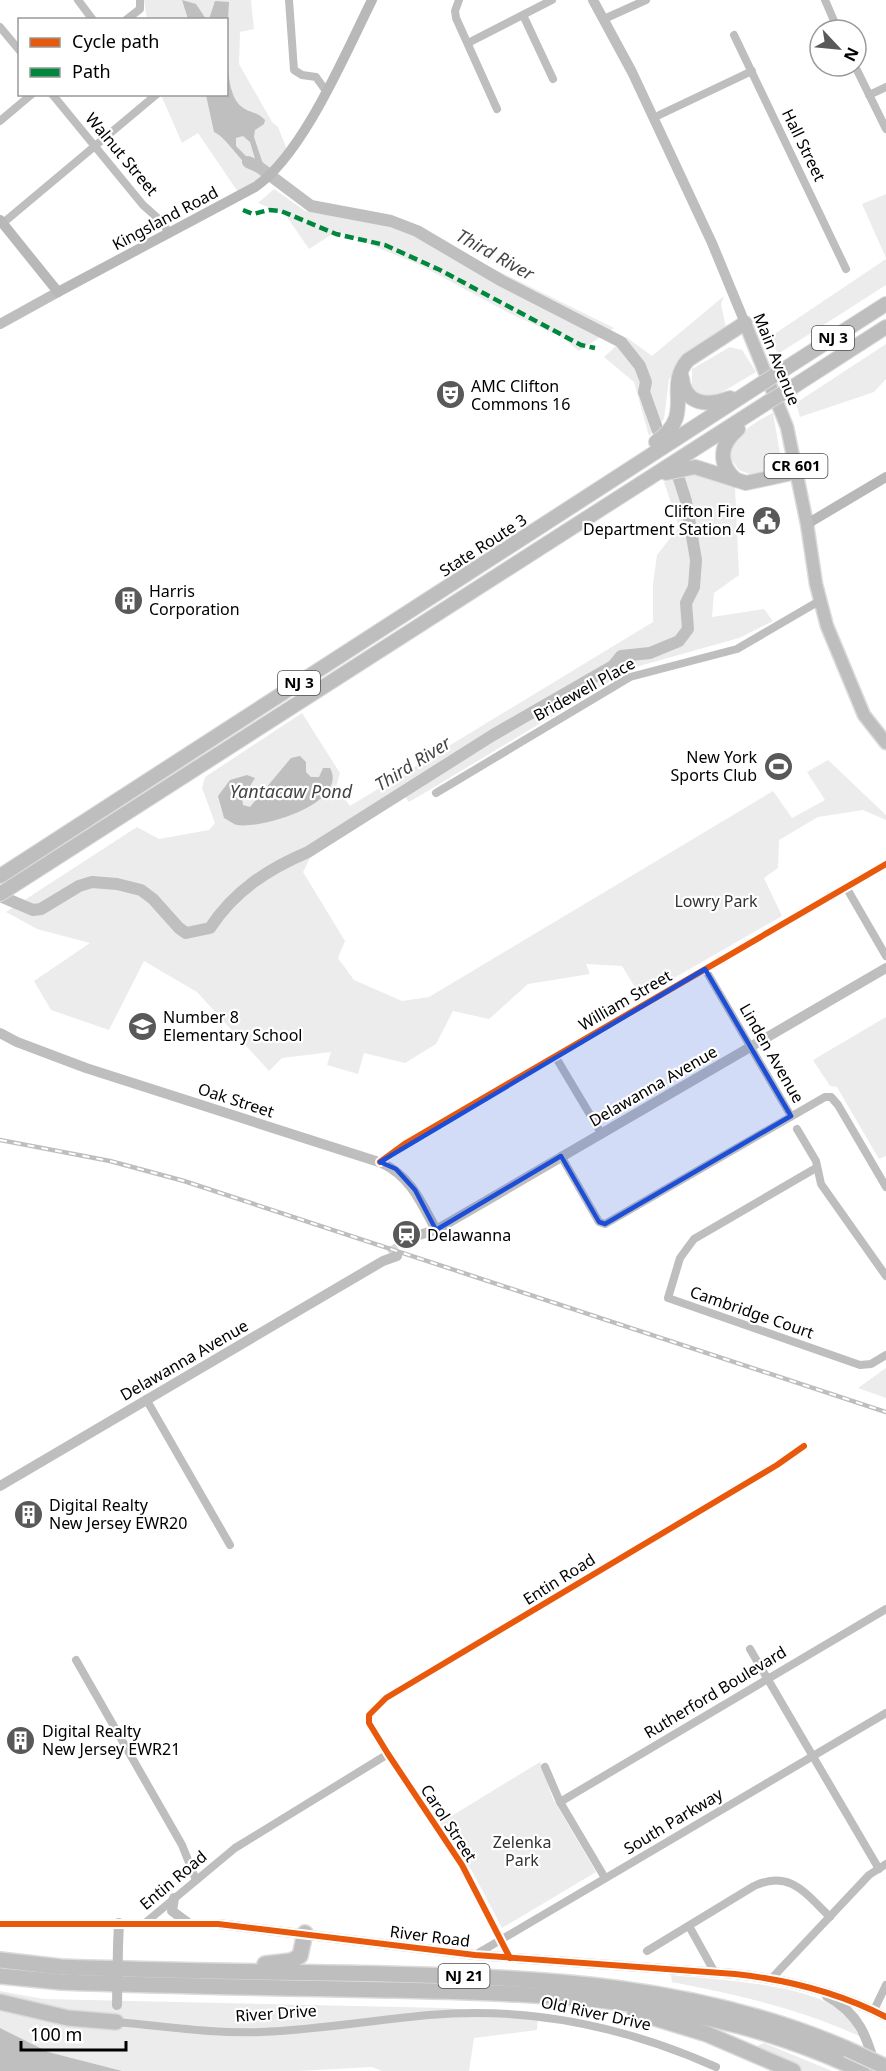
<svg xmlns="http://www.w3.org/2000/svg" width="886" height="2071" font-family="'Noto Sans',sans-serif">
<style>
.green{fill:#ececec}
.water{fill:#bfbfbf;fill-rule:evenodd}
.lines{fill:none;stroke-linecap:round;stroke-linejoin:round}
.river{stroke:#bfbfbf;stroke-width:12}
.tertiary-tunnel{stroke:#d9d9d9;stroke-width:10;stroke-dasharray:10 5;stroke-linecap:butt}
.primary-casing{stroke:#dbdbdb;stroke-width:15}
.trunk-casing{stroke:#dbdbdb;stroke-width:16}
.motorway-casing{stroke:#dbdbdb;stroke-width:18}
.minor{stroke:#bebebe;stroke-width:8}
.tertiary{stroke:#bebebe;stroke-width:10}
.secondary{stroke:#b8b8b8;stroke-width:10}
.primary{stroke:#bebebe;stroke-width:12}
.trunk{stroke:#bebebe;stroke-width:14}
.motorway{stroke:#bebebe;stroke-width:15}
.rail-casing{stroke:#bebebe;stroke-width:4.5}
.rail{stroke:#fff;stroke-width:2;stroke-dasharray:7;stroke-linecap:butt}
.trunk-bridge-casing{stroke:#dbdbdb;stroke-width:16;stroke-linecap:butt}
.motorway-bridge-casing{stroke:#dbdbdb;stroke-width:18;stroke-linecap:butt}
.tertiary-bridge{stroke:#bebebe;stroke-width:10}
.trunk-bridge{stroke:#bebebe;stroke-width:14}
.motorway-bridge{stroke:#bebebe;stroke-width:15}
.quiet{stroke:#00873e;stroke-width:4.5;stroke-dasharray:9 4.5;stroke-linecap:butt}
.cycleway-casing{stroke:#fff;stroke-width:10}
.cycleway{stroke:#e8590c;stroke-width:6}
.marked{fill:#1d4ed8;fill-opacity:0.2;stroke:#1d4ed8;stroke-width:4.5;stroke-linejoin:round}
.labels{text-anchor:middle;stroke-width:4.5;stroke-linejoin:round;paint-order:stroke}
.shield{fill:#fff;stroke:#4c4c4c;stroke-width:1.5}
.shield-label{font-size:15px;font-weight:bold;fill:#000}
.street-label{font-size:16px;fill:#000;stroke:#fff}
.poi-label{font-size:16px;fill:#000;stroke:#fff;text-anchor:start}
.park-label{font-size:16px;fill:#333;stroke:#fff}
.water-label{font-size:18px;font-style:italic;fill:#444;stroke:#fff}
</style>
<rect width="100%" height="100%" fill="#fff"/>
<g class="green">
<polygon points="144,0 251,0 254,29 240,32 239,64 272,122 278,127 288,152 272,172 266,167 260,174 264,180 240,195 198,133 182,143 161,95 226,94 226,20 147,19"/>
<polygon points="274,189 305,211 417,231 614,328 579,351 560,336 511,314 420,265 337,231 309,249 285,214 258,203"/>
<polygon points="886,194 886,258 862,204"/>
<polygon points="886,259 886,285 778,354 770,337"/>
<polygon points="724,296 721,304 726,328 685,359 669,379 664,419 649,436 634,382 604,357 626,337 652,356"/>
<polygon points="886,344 886,379 874,392 800,417 796,403"/>
<polygon points="730,347 742,350 756,372 709,400 692,390 692,369"/>
<path d="M773,413L782,465L757,477L739,470L730,458C732,435 753,423 773,413Z"/>
<polygon points="690,472 735,487 739,575 714,593 712,617 764,609 773,621 739,638 632,668 421,795 409,802 405,797 312,854 303,872 345,941 338,958 354,980 402,1001 429,997 773,791 792,818 825,800 807,772 828,760 886,815 886,820 863,810 818,817 779,840 778,868 764,878 782,916 641,997 622,966 586,964 590,974 528,984 489,1019 453,1011 436,1044 405,1063 364,1053 358,1074 327,1065 331,1052 282,1058 269,1071 197,992 144,961 109,1030 51,1010 34,981 90,943 37,929 6,912 137,827 159,839 209,830 215,823 202,788 205,777 302,713 340,773 336,787 350,806 653,622 653,584 657,555 679,527 664,482"/>
<polygon points="886,1017 886,1156 879,1159 837,1087 830,1086 813,1060"/>
<polygon points="886,1368 886,1398 858,1388"/>
<polygon points="540,1762 553,1799 596,1872 502,1928 472,1871 440,1823"/>
<path d="M671,1975C715,1980 815,1983 847,2016C851,2021 855,2030 859,2036C798,2008 738,1995 672,1982Z"/>
<polygon points="0,1991 43,1999 445,2008 538,2014 537,2030 474,2038 469,2071 382,2071 372,2067 298,2071 105,2071 74,2068 0,2028"/>
<polygon points="764,2043 832,2071 803,2071 755,2047"/>
</g>
<g class="water">
<polygon points="182,0 196,4 206,19 188,19"/>
<path d="M215,1L229,2C228,24 221,93 242,107C249,113 256,111 265,120L264,124L255,130L254,137L264,167L259,172C254,168 250,169 246,164C237,156 224,136 214,132L206,95L226,94V20L209,19ZM243,136L250,142L256,162L250,160L236,146V138Z"/>
<path d="M300,756L306,762V772L311,777H319L323,768H330C349,803 263,829 237,825C233,824 228,820 224,818L218,796L230,780L247,775L255,778L242,799L243,805L250,807L291,758Z"/>
<polygon points="0,2028 48,2052 122,2071 0,2071"/>
</g>
<g class="lines">
<g class="river">
<polyline points="248,162 259,167 311,206 391,221 417,231 502,281 621,342 640,366 646,382 644,392 658,431"/>
<path d="M0,896L33,910L41,909L79,886L92,882L117,884L141,890L153,899L179,928L186,933L210,928C234,891 268,869 308,852L493,735L613,666L621,656L650,653L679,641L688,629L686,603L694,587L696,560L686,501L679,479"/>
</g>
<polyline class="tertiary-tunnel" points="389,1253 419,1235"/>
<defs>
<polyline id="primary" points="745,323 787,427 807,524 816,584 827,626 864,715 886,743"/>
<g id="trunk">
<polyline points="780,372 886,304"/>
<path d="M682,378C685,406 709,406 730,398"/>
<polyline points="788,390 886,327"/>
<path d="M656,442C697,413 663,389 688,360L745,323"/>
<polyline points="666,473 695,467 746,483 797,472"/>
<path d="M736,480C717,463 720,444 738,429"/>
<polyline points="0,876 761,384"/>
<polyline points="0,894 768,402"/>
</g>
<g id="motorway">
<path d="M0,1960L61,1967C169,1971 277,1972 384,1974C546,1978 696,1984 847,2049"/>
<polyline points="265,1964 291,1961 300,1956 305,1933"/>
<path d="M0,1976L61,1982C171,1986 282,1988 392,1990C560,1994 707,1997 862,2071"/>
<polyline points="0,2002 68,2018 116,2022"/>
<polyline points="635,2012 707,2034 793,2071"/>
</g>
</defs>
<use href="#primary" class="primary-casing"/>
<use href="#trunk" class="trunk-casing"/>
<use href="#motorway" class="motorway-casing"/>
<g class="minor">
<polyline points="78,0 93,20"/>
<polyline points="289,0 294,70 302,75 316,77 326,91"/>
<polyline points="459,0 455,11 456,18 497,109"/>
<polyline points="825,0 838,30"/>
<polyline points="523,15 553,79"/>
<polyline points="604,19 646,0"/>
<polyline points="126,20 140,9 140,0"/>
<polyline points="0,27 20,51"/>
<polyline points="734,35 846,269"/>
<polyline points="468,43 552,0"/>
<polyline points="855,66 886,129"/>
<polyline points="52,94 143,205 162,222 169,233"/>
<polyline points="869,95 886,87"/>
<polyline points="653,118 752,71"/>
<polyline points="0,121 32,94"/>
<polyline points="3,223 157,94"/>
<polyline points="436,793 630,677 737,649 821,600"/>
<polyline points="846,887 886,956"/>
<polyline points="705,969 791,1116"/>
<polyline points="555,1056 601,1133"/>
<polyline points="797,1129 816,1161 821,1184 886,1276"/>
<polyline points="561,1156 599,1222 605,1224 825,1097 831,1097 838,1105 886,1187"/>
<polyline points="380,1162 406,1143 886,864"/>
<polyline points="816,1168 694,1239 680,1258 668,1298 860,1365 871,1364 886,1355"/>
<polyline points="146,1399 230,1545"/>
<polyline points="750,1649 879,1869"/>
<polyline points="76,1660 182,1845 196,1880"/>
<polyline points="545,1767 560,1802 605,1878"/>
<polyline points="560,1802 886,1609"/>
<polyline points="145,1923 235,1848 388,1754"/>
<polyline points="689,1926 715,1973"/>
<path d="M647,1951L754,1886C790,1869 806,1894 830,1917"/>
<polyline points="475,1955 886,1713"/>
<polyline points="510,1958 462,1865 388,1754 369,1723 369,1715 386,1698 777,1465 804,1446"/>
<polyline points="771,1979 869,1875 886,1864"/>
<polyline points="874,2010 886,1985"/>
<path d="M116,2022C164,2026 213,2034 261,2032C317,2030 373,2020 429,2015C529,2006 624,2026 716,2067"/>
</g>
<g class="tertiary">
<polyline points="593,0 632,72 712,243 745,323"/>
<polyline points="0,324 58,292"/>
<path d="M0,1033L17,1042L86,1068L382,1163C411,1177 421,1202 436,1230"/>
<polyline points="419,1235 436,1230 886,968"/>
<polyline points="0,1486 383,1261 397,1256"/>
<polyline points="174,1898 172,1911 187,1922"/>
<path d="M0,1924H218L475,1955L735,1974C789,1980 838,1992 886,2017"/>
<polyline points="118,1946 119,1923"/>
<path d="M827,1996C859,2013 868,2038 876,2071"/>
</g>
<g class="secondary">
<path d="M0,220L58,292L255,187C303,155 346,52 372,0"/>
<polyline points="807,524 886,477"/>
</g>
<use href="#primary" class="primary"/>
<use href="#trunk" class="trunk"/>
<use href="#motorway" class="motorway"/>
<defs>
<polyline id="rail" points="0,1140 110,1161 184,1181 886,1412"/>
</defs>
<use href="#rail" class="rail-casing"/>
<use href="#rail" class="rail"/>
<defs>
<g id="trunk-bridge">
<polyline points="761,384 780,372"/>
<polyline points="768,402 788,390"/>
</g>
<polyline id="motorway-bridge" points="847,2049 886,2067"/>
</defs>
<use href="#trunk-bridge" class="trunk-bridge-casing"/>
<use href="#motorway-bridge" class="motorway-bridge-casing"/>
<polyline class="tertiary-bridge" points="117,2005 118,1946"/>
<use href="#trunk-bridge" class="trunk-bridge"/>
<use href="#motorway-bridge" class="motorway-bridge"/>
<polyline class="quiet" points="243,210 253,214 269,210 281,211 336,234 385,245 440,270 581,345 595,348"/>
<defs>
<g id="cycleway">
<polyline points="380,1162 406,1143 886,864"/>
<path d="M0,1924H218L475,1955L735,1974C789,1980 838,1992 886,2017"/>
<polyline points="510,1958 462,1865 388,1754 369,1723 369,1715 386,1698 777,1465 804,1446"/>
</g>
</defs>
<use href="#cycleway" class="cycleway-casing"/>
<use href="#cycleway" class="cycleway"/>
</g>
<path class="marked" d="M705,969L791,1116L605,1224L599,1222L561,1156L436,1230L415,1190L396,1169L380,1162Z"/>
<defs>
<symbol id="theatre-disc" viewBox="-11 -11 22 22"><circle r="9.5" fill="#595959" stroke="#fff"/><path d="M-5-5.5Q0-4 5-5.5V0Q5 5 0 6Q-5 5-5 0ZM-3.3-2.5H-1v1.5H-3.3ZM1-2.5H3.3v1.5H1ZM-2.8 1Q0 5.5 2.8 1Z" fill="#fff"/></symbol>
<symbol id="civic-disc" viewBox="-11 -11 22 22"><circle r="9.5" fill="#595959" stroke="#fff"/><path d="M-.6-6.5H3V-4.5H.6V-3L4-1V1h2V6H-6V1h2V-1L-.6-3ZM-1.2 2.5V6h2.4V2.5Z" fill="#fff"/></symbol>
<symbol id="building-disc" viewBox="-11 -11 22 22"><circle r="9.5" fill="#595959" stroke="#fff"/><path d="M-4-6H4V6H1V3H-1V6H-4ZM-2.5-4.3h1.7v1.8h-1.7ZM.8-4.3h1.7v1.8H.8ZM-2.5-1h1.7V.8h-1.7ZM.8-1h1.7V.8H.8Z" fill="#fff"/></symbol>
<symbol id="stadium-disc" viewBox="-11 -11 22 22"><circle r="9.5" fill="#595959" stroke="#fff"/><path d="M0-5a6.5 5 0 1 0 0 10a6.5 5 0 1 0 0-10ZM-3.5-1.8h7v3.6h-7Z" fill="#fff"/></symbol>
<symbol id="school-disc" viewBox="-11 -11 22 22"><circle r="9.5" fill="#595959" stroke="#fff"/><path d="M0-5L7-2L0 1L-7-2ZM-4 1L0 2.5L4 1V4Q0 6-4 4Z" fill="#fff"/></symbol>
<symbol id="station-disc" viewBox="-11 -11 22 22"><circle r="9.5" fill="#595959" stroke="#fff"/><path d="M-3-6H3Q5-6 5-4V2Q5 4 3 4L4.5 6H3L1.5 4h-3L-3 6H-4.5L-3 4Q-5 4-5 2V-4Q-5-6-3-6ZM-3.5-4v3h7v-3ZM-3.5 1v1.5H-2V1ZM2 1v1.5H3.5V1Z" fill="#fff"/></symbol>
</defs>
<g fill-rule="evenodd">
<use href="#theatre-disc" x="434" y="378" width="33" height="33"/>
<use href="#civic-disc" x="750" y="504" width="33" height="33"/>
<use href="#building-disc" x="112" y="584" width="33" height="33"/>
<use href="#stadium-disc" x="762" y="750" width="33" height="33"/>
<use href="#school-disc" x="126" y="1010" width="33" height="33"/>
<use href="#station-disc" x="390" y="1218" width="33" height="33"/>
<use href="#building-disc" x="12" y="1498" width="33" height="33"/>
<use href="#building-disc" x="4" y="1724" width="33" height="33"/>
</g>
<g class="labels">
<g class="shield">
<rect x="812" y="326" width="42" height="24" rx="4.5"/>
<rect x="764.5" y="454" width="63" height="24" rx="4.5"/>
<rect x="278" y="671" width="42" height="24" rx="4.5"/>
<rect x="438.5" y="1964" width="51" height="24" rx="4.5"/>
</g>
<g class="shield-label">
<text x="833" y="343">NJ 3</text>
<text x="796" y="471">CR 601</text>
<text x="299" y="688">NJ 3</text>
<text x="464" y="1981">NJ 21</text>
</g>
<g class="street-label">
<text transform="translate(804 145) rotate(64)" y="6">Hall Street</text>
<text transform="translate(122 154) rotate(50)" y="6">Walnut Street</text>
<text transform="translate(165 218) rotate(-28)" y="6">Kingsland Road</text>
<text transform="translate(777 359) rotate(68)" y="6">Main Avenue</text>
<text transform="translate(483 545) rotate(-33)" y="6">State Route 3</text>
<text transform="translate(584 689) rotate(-29)" y="6">Bridewell Place</text>
<text transform="translate(625 1000) rotate(-30)" y="6">William Street</text>
<text transform="translate(772 1053) rotate(60)" y="6">Linden Avenue</text>
<text transform="translate(653 1086) rotate(-30)" y="6">Delawanna Avenue</text>
<text transform="translate(236 1100) rotate(18)" y="6">Oak Street</text>
<text transform="translate(752 1312) rotate(19)" y="6">Cambridge Court</text>
<text transform="translate(184 1360) rotate(-30)" y="6">Delawanna Avenue</text>
<text transform="translate(559 1579) rotate(-32)" y="6">Entin Road</text>
<text transform="translate(715 1692) rotate(-31)" y="6">Rutherford Boulevard</text>
<text transform="translate(673 1821) rotate(-31)" y="6">South Parkway</text>
<text transform="translate(449 1823) rotate(57)" y="6">Carol Street</text>
<text transform="translate(173 1880) rotate(-40)" y="6">Entin Road</text>
<text transform="translate(430 1936) rotate(7)" y="6">River Road</text>
<text transform="translate(276 2013) rotate(-4)" y="6">River Drive</text>
<text transform="translate(596 2013) rotate(12)" y="6">Old River Drive</text>
</g>
<g class="poi-label">
<text x="471" y="392">AMC Clifton<tspan x="471" dy="18">Commons 16</tspan></text>
<text x="745" y="517" text-anchor="end">Clifton Fire<tspan x="745" dy="18">Department Station 4</tspan></text>
<text x="149" y="597">Harris<tspan x="149" dy="18">Corporation</tspan></text>
<text x="757" y="763" text-anchor="end">New York<tspan x="757" dy="18">Sports Club</tspan></text>
<text x="163" y="1023">Number 8<tspan x="163" dy="18">Elementary School</tspan></text>
<text x="427" y="1241">Delawanna</text>
<text x="49" y="1511">Digital Realty<tspan x="49" dy="18">New Jersey EWR20</tspan></text>
<text x="42" y="1737">Digital Realty<tspan x="42" dy="18">New Jersey EWR21</tspan></text>
</g>
<g class="park-label">
<text x="716" y="907">Lowry Park</text>
<text x="522" y="1848">Zelenka<tspan x="522" dy="18">Park</tspan></text>
</g>
<g class="water-label">
<text transform="translate(495 255) rotate(29)" y="6">Third River</text>
<text transform="translate(413 764) rotate(-32)" y="6">Third River</text>
<text x="291" y="798">Yantacaw Pond</text>
</g>
</g>
<rect x="18" y="18" width="210" height="78" fill="#ffffff" stroke="#999999" stroke-width="1.5"/>
<rect x="30" y="38" width="30" height="9" fill="#e8590c" stroke="#999999" stroke-width="1.5"/>
<text x="72" y="48" font-size="18" fill="#000000">Cycle path</text>
<rect x="30" y="68" width="30" height="9" fill="#00873e" stroke="#999999" stroke-width="1.5"/>
<text x="72" y="78" font-size="18" fill="#000000">Path</text>
<g transform="translate(838 48) rotate(116)"><circle r="28" fill="#ffffff" stroke="#999999" stroke-width="1.5"/>
<path d="M0-4.5L10 22L0 15L-10 22Z" fill="#595959"/>
<text y="-9" font-size="16" font-weight="bold" text-anchor="middle" fill="#000000">N</text>
</g>
<path d="M21 2041v9h105v-9" fill="none" stroke="#000000" stroke-width="3"/>
<text x="30" y="2041" font-size="18" fill="#000000" stroke="#ffffff" stroke-width="4.5" paint-order="stroke">100 m</text>
</svg>
